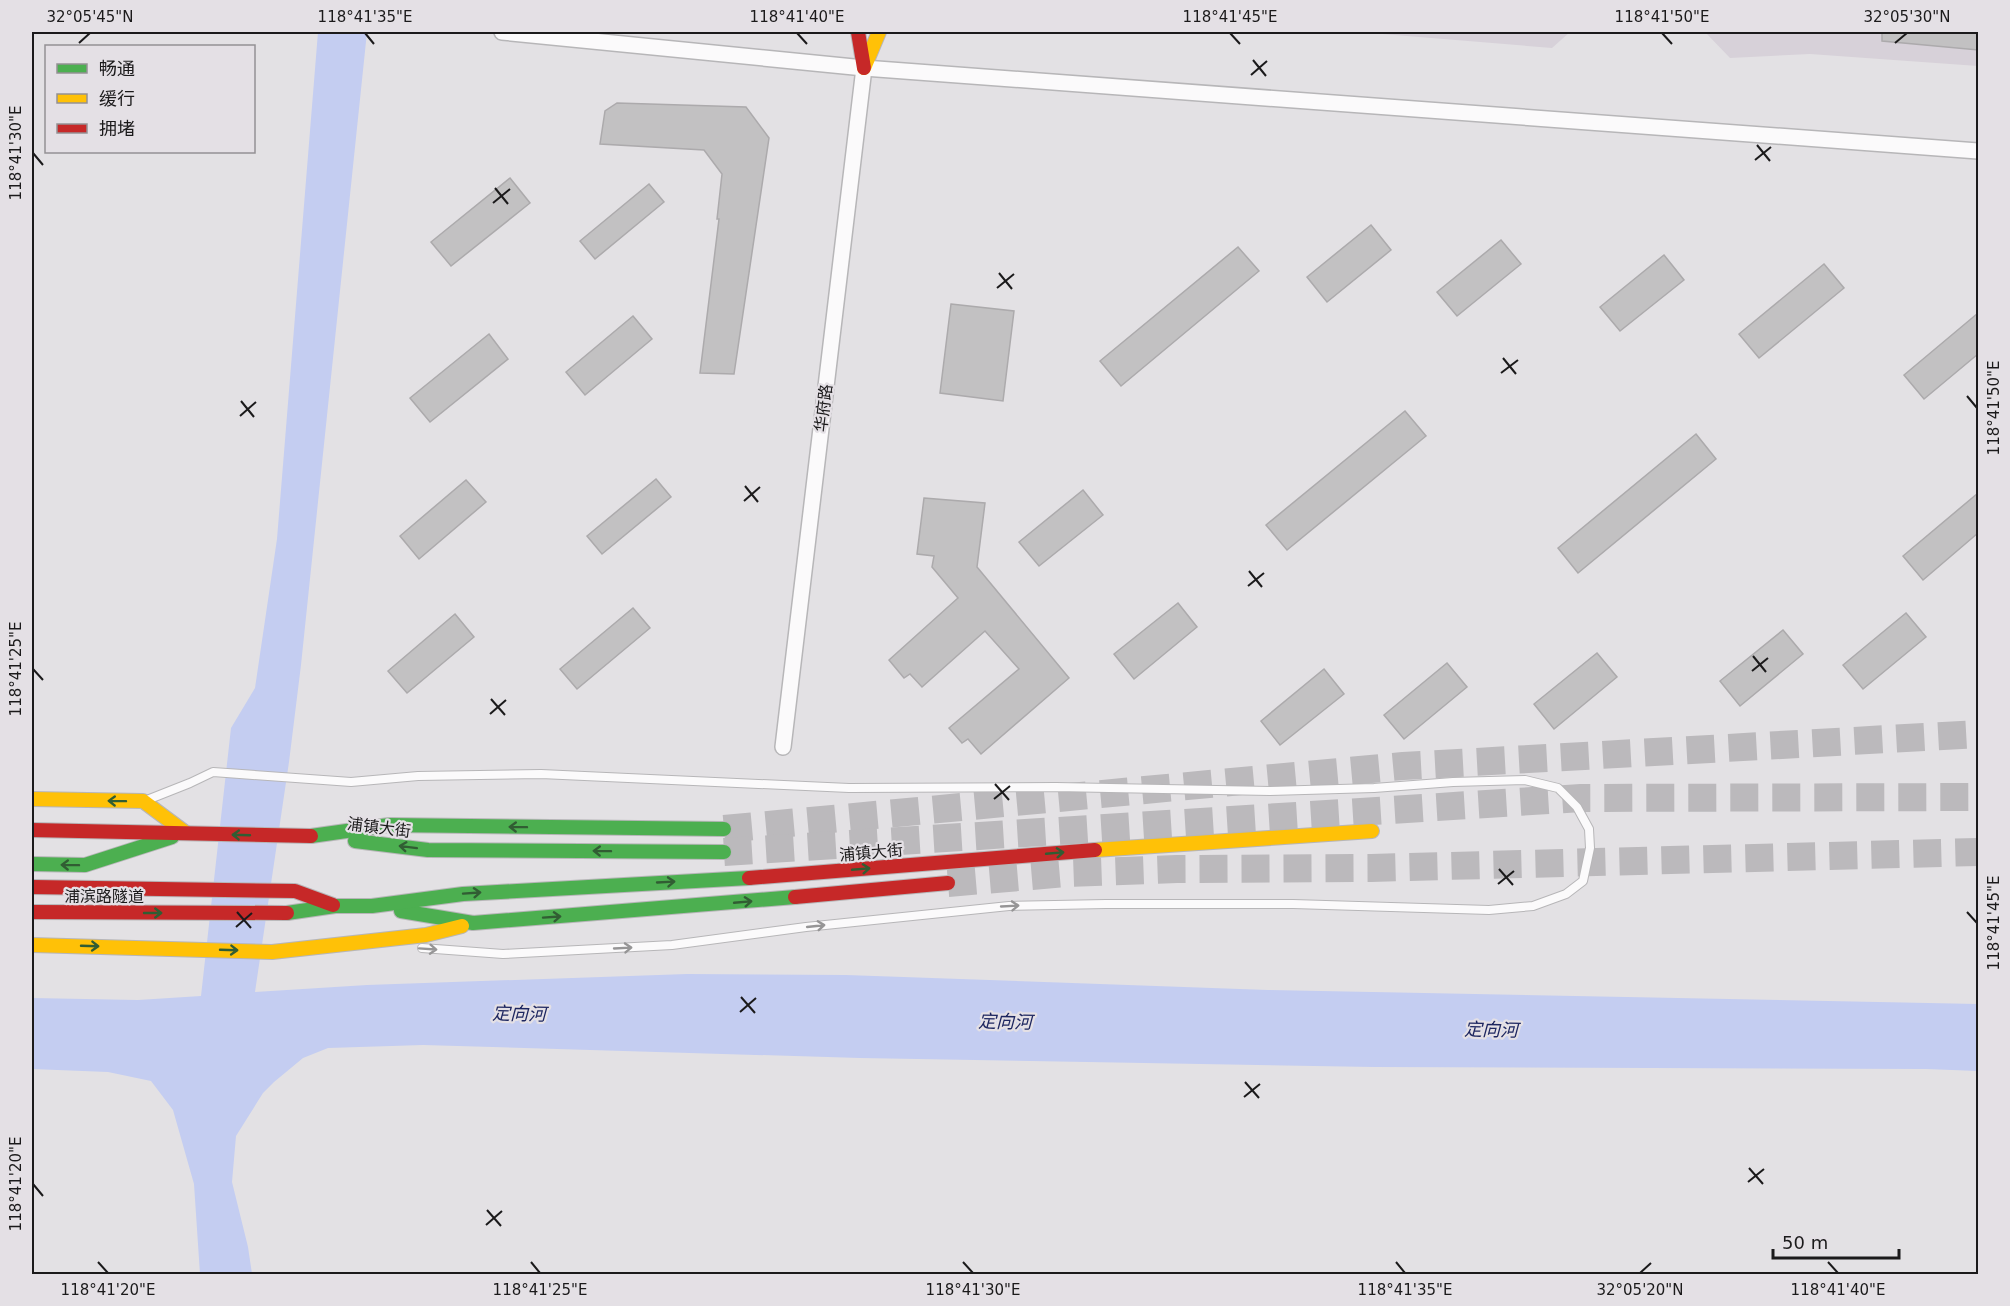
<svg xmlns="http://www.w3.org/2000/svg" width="2010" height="1306" font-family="'DejaVu Sans','Noto Sans SC',sans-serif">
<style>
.built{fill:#d7d1d9}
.water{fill:#c4cdf1}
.building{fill:#c2c1c2;stroke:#acaaac;stroke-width:1.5}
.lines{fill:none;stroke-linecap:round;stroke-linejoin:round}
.highway-tunnel{stroke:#bbb9bc;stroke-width:28;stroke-dasharray:28 14;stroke-linecap:butt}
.lane-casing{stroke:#b7b6b8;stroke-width:10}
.street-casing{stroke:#b7b6b8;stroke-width:18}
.fast-casing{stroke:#b7b6b8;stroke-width:16}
.slow-casing{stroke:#b7b6b8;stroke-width:16}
.jam-casing{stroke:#b7b6b8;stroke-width:16}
.lane{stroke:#fbfafb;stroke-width:8}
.street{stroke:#fbfafb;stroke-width:15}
.fast{stroke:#4caf50;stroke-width:14}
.slow{stroke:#ffc107;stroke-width:14}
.jam{stroke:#c62828;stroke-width:14}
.oneway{stroke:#315d33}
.oneway2{stroke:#969596}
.ticks{fill:none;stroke:#1b1a1b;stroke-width:2}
.labels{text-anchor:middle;stroke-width:4.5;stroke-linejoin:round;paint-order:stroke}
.street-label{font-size:16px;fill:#1b1a1b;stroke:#e4e0e5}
.water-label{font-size:18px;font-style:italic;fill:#1d2660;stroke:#e4e0e5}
.neatline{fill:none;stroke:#1b1a1b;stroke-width:2}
.ticks-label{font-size:15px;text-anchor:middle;fill:#1b1a1b}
</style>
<rect width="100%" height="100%" fill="#e3e1e4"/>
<g class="built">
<polygon points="1358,32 1570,32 1552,48"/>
<polygon points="1705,32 1978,32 1978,66 1810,54 1730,58"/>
</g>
<polygon class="water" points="318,32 367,32 301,665 289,762 255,992 367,985 687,974 846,975 1268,990 1978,1004 1978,1071 1926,1069 1374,1067 860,1058 423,1045 328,1048 303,1058 274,1082 263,1093 236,1136 232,1182 248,1247 252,1274 200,1274 194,1184 173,1110 151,1081 108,1072 32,1069 32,998 138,1000 201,996 231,728 255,688 277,539"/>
<g class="building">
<polygon points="1882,32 1978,32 1978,50 1882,41"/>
<polygon points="617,103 746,107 769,138 734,374 700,373 719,219 717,219 722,174 704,150 600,144 605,111"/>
<polygon points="510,178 530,203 451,266 431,242"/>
<polygon points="649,184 664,202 595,259 580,241"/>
<polygon points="1371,225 1391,250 1327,302 1307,277"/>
<polygon points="1501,240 1521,264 1457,316 1437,292"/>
<polygon points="1238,247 1259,271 1121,386 1100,361"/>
<polygon points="1664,255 1684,280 1620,331 1600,307"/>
<polygon points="1824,264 1844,288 1759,358 1739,334"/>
<polygon points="951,304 1014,311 1003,401 940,393"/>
<polygon points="1978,313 1978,354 1924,399 1904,375"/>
<polygon points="633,316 652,339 585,395 566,372"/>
<polygon points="489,334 508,359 430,422 410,398"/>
<polygon points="1405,411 1426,436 1287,550 1266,525"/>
<polygon points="1696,434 1716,459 1578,573 1558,548"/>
<polygon points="656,479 671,497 602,554 587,536"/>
<polygon points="466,480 486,502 419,559 400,536"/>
<polygon points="1083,490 1103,515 1039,566 1019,542"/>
<polygon points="1978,493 1978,533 1923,580 1903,556"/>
<polygon points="924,498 985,503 977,567 1069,678 981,754 968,739 962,743 949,728 1019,669 985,631 922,687 910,674 904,678 889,660 958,598 932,567 934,556 917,554"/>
<polygon points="1178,603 1197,627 1134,679 1114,654"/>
<polygon points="633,608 650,628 577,689 560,669"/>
<polygon points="1906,613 1926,637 1863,689 1843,665"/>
<polygon points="455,614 474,637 407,693 388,671"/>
<polygon points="1783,630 1803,654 1740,706 1720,681"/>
<polygon points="1597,653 1617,677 1554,729 1534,704"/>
<polygon points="1447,663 1467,687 1404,739 1384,715"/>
<polygon points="1324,669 1344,694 1280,745 1261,721"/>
</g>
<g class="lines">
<g class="highway-tunnel">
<polyline points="724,829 1403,766 1978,734"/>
<polyline points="724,852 1581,798 1978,797"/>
<polyline points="948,883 1067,873 1177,869 1371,868 1978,852"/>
</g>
<defs>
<polyline id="lane" points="147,800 190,783 213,772 351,782 418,776 541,774 849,788 1056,787 1270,791 1374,788 1453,782 1525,780 1558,788 1577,807 1589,829 1590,848 1583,881 1566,894 1533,906 1489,910 1293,904 1106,904 1009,906 806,927 672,945 503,954 422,948"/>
<g id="street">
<polyline points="502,32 864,68 1978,151"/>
<polyline points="783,747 864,68"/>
</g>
<g id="fast">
<polyline points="311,836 389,825 724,829"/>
<polyline points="355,841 428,850 724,852"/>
<polyline points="32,864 85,865 172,837"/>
<polyline points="401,911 473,923 795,897"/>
<polyline points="287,913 335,906 372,906 463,894 749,878"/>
</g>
<g id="slow">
<polyline points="864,68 879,32"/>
<polyline points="32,799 143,801 186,833"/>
<polyline points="1095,850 1372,831"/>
<polyline points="32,945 272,952 426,935 462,926"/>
</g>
<g id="jam">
<polyline points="858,32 864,68"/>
<polyline points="32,830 311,836"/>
<polyline points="749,878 1095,850"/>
<polyline points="32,887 295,891 333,905"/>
<polyline points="795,897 948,883"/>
<polyline points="32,912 287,913"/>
</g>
</defs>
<use href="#lane" class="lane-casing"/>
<use href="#street" class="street-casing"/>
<use href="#fast" class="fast-casing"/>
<use href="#slow" class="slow-casing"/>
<use href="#jam" class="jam-casing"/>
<use href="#lane" class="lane"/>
<use href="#street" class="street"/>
<use href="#fast" class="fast"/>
<use href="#slow" class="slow"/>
<use href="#jam" class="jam"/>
</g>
<defs><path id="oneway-shaft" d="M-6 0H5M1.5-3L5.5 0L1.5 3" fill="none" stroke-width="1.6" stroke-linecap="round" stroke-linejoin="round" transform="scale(1.5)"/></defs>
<g class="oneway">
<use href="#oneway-shaft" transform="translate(117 801) rotate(-179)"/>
<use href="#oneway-shaft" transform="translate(518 827) rotate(-179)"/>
<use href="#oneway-shaft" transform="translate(241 835) rotate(-178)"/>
<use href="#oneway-shaft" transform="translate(408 847) rotate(-173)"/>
<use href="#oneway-shaft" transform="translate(602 851) rotate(-179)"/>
<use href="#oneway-shaft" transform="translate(1055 853) rotate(-5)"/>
<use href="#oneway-shaft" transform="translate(70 865) rotate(-179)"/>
<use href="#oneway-shaft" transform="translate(861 869) rotate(-5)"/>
<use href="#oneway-shaft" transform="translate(666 882) rotate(-3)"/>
<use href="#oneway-shaft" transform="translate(472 893) rotate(-4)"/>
<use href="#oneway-shaft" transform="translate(743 902) rotate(-5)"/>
<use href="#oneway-shaft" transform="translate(153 913)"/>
<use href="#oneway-shaft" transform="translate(552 917) rotate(-4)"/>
<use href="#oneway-shaft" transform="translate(90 946) rotate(2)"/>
<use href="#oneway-shaft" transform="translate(229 950) rotate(2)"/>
</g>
<g class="oneway2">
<use href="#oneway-shaft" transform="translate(1010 906) rotate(-3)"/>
<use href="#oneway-shaft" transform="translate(816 926) rotate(-6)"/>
<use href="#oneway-shaft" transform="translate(623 948) rotate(-3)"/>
<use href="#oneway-shaft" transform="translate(428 949) rotate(4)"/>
</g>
<path class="ticks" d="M365,33L374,44M797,33L807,44M1230,33L1240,44M1662,33L1672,44M79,43L90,33M1895,43L1907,33M1253,60L1266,76M1251,75L1267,61M1757,145L1770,161M33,153L43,165M1755,160L1771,147M495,188L508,204M493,203L510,189M999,273L1012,289M997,288L1014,274M1503,358L1516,374M1501,373L1518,360M1967,396L1977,408M241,401L254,417M240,416L256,402M745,486L758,502M744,501L760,487M1249,571L1262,587M1248,586L1264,573M1753,656L1766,672M33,669L43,680M1752,671L1768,658M491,699L505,715M490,714L506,700M995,784L1009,800M994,799L1010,786M1499,869L1513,885M1498,884L1514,871M237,912L251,928M1967,912L1977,923M236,927L252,913M741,997L755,1013M740,1012L756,998M1245,1082L1259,1098M1244,1097L1260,1084M1749,1168L1763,1184M1748,1182L1764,1169M33,1184L43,1196M487,1210L501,1226M486,1225L502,1211M98,1262L108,1273M531,1262L540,1273M963,1262L973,1273M1396,1262L1405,1273M1828,1262L1838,1273M1640,1273L1651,1263"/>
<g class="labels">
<g class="street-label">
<text transform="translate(823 408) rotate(-83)" y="6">华府路</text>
<text transform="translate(379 827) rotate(7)" y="6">浦镇大街</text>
<text transform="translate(871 852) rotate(-5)" y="6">浦镇大街</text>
<text x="104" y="902">浦滨路隧道</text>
</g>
<g class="water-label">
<text transform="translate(519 1014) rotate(1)" y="6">定向河</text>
<text transform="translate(1005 1022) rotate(1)" y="6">定向河</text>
<text transform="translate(1491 1030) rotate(1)" y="6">定向河</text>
</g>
</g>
<rect width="2010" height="1306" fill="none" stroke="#e4e0e5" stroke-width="66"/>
<rect x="45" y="45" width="210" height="108" fill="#e4e0e5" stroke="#949194" stroke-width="1.5"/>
<rect x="57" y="64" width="30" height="9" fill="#4caf50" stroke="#949194" stroke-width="1.5"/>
<text x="99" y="75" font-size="18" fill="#1b1a1b">畅通</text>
<rect x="57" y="94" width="30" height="9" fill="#ffc107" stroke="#949194" stroke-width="1.5"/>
<text x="99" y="105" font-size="18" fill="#1b1a1b">缓行</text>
<rect x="57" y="124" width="30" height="9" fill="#c62828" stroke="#949194" stroke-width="1.5"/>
<text x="99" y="135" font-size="18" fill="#1b1a1b">拥堵</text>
<path d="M1773 1249v9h126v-9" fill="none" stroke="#1b1a1b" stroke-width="3"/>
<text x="1782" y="1249" font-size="18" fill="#1b1a1b" stroke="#e4e0e5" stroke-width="4.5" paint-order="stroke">50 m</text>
<rect x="33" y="33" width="1944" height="1240" class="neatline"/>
<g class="ticks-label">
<text x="90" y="22">32°05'45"N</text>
<text x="365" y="22">118°41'35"E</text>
<text x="797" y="22">118°41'40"E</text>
<text x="1230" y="22">118°41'45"E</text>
<text x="1662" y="22">118°41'50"E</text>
<text x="1907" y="22">32°05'30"N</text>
<text transform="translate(16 153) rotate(-90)" y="5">118°41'30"E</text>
<text transform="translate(1994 408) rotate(-90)" y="5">118°41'50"E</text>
<text transform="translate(16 669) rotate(-90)" y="5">118°41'25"E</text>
<text transform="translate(1994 923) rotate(-90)" y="5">118°41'45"E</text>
<text transform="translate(16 1184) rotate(-90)" y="5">118°41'20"E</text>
<text x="108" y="1295">118°41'20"E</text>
<text x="540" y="1295">118°41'25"E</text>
<text x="973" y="1295">118°41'30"E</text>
<text x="1405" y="1295">118°41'35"E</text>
<text x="1640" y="1295">32°05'20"N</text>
<text x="1838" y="1295">118°41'40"E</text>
</g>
</svg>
